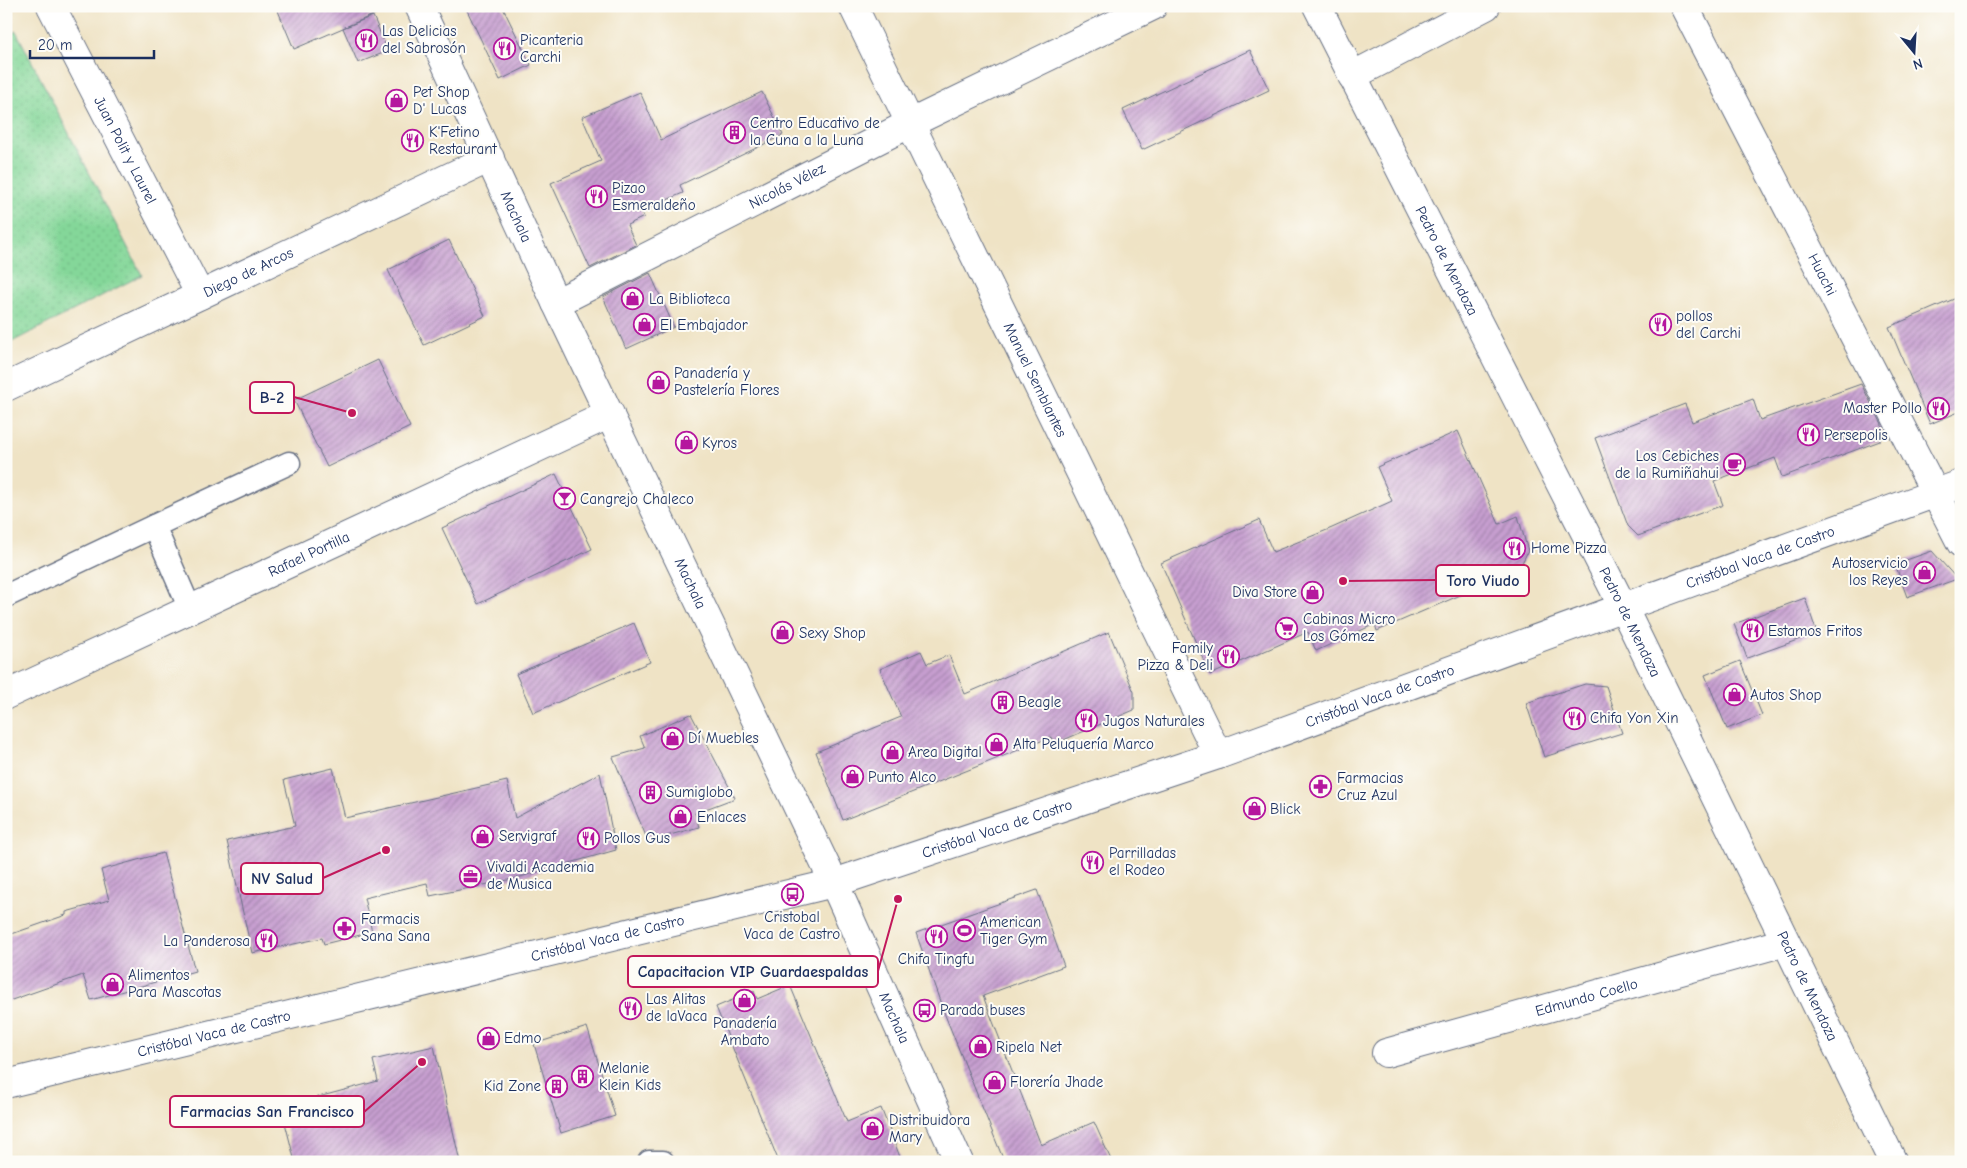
<svg xmlns="http://www.w3.org/2000/svg" width="1967" height="1168" font-family="'Comic Neue',sans-serif">
<style>
.park{fill:url(#park-dots);stroke:#50837c}
.building{fill:url(#building-hatch)}
.lines{fill:none;stroke-linecap:round;stroke-linejoin:round}
.lane-casing{stroke:#656e82;stroke-width:25}
.street-casing{stroke:#656e82;stroke-width:30}
.secondary-casing{stroke:#656e82;stroke-width:30}
.lane{stroke:#fff;stroke-width:22}
.street{stroke:#fff;stroke-width:28}
.secondary{stroke:#fff;stroke-width:28}
.labels{text-anchor:middle;stroke-width:4;stroke-linejoin:round;paint-order:stroke}
.poi-label{font-size:15px;fill:#1b2f5e;stroke:#fdfcf7;text-anchor:start}
.street-label{font-size:15px;fill:#1b2f5e;stroke:#fdfcf7}
.leader{fill:none;stroke:#c2185b;stroke-width:2}
.callout-dot{fill:#c2185b;stroke:#fdfcf7;stroke-width:2}
.callout{fill:#fdfcf7;stroke:#c2185b;stroke-width:2}
.callout-label{font-size:16px;text-anchor:middle;font-weight:bold;fill:#1b2f5e}
</style>
<defs>
<pattern id="park-dots" width="8" height="8" patternUnits="userSpaceOnUse" patternTransform="scale(1.25)"><rect width="8" height="8" fill="#84d799"/><path d="M2 2h.1M6 6h.1" fill="none" stroke="#71b986" stroke-width="1.8" stroke-linecap="round"/></pattern>
<pattern id="building-hatch" width="6" height="6" patternUnits="userSpaceOnUse" patternTransform="scale(1.25)"><rect width="6" height="6" fill="#c79fd0"/><path d="M-1 1l2-2M0 6l6-6M5 7l2-2" fill="none" stroke="#a182ac"/></pattern>
</defs>
<rect width="100%" height="100%" fill="#fdfcf7"/>
<filter id="ink" filterUnits="userSpaceOnUse"><feTurbulence type="fractalNoise" baseFrequency=".02" numOctaves="2"/><feDisplacementMap in="SourceGraphic" scale="10" xChannelSelector="R" yChannelSelector="G"/><feConvolveMatrix kernelMatrix="1 2 1 2 8 2 1 2 1" color-interpolation-filters="sRGB"/></filter>
<filter id="wash" filterUnits="userSpaceOnUse"><feTurbulence type="fractalNoise" baseFrequency=".0096" numOctaves="4" result="noise"/><feDisplacementMap in="SourceGraphic" scale="20" xChannelSelector="R" yChannelSelector="G"/><feGaussianBlur stdDeviation="1.12" result="paint"/><feColorMatrix in="noise" values="0 0 0 0 0 0 0 0 0 0 0 0 0 0 0 0 0 1.4 0 .05"/><feComposite in="paint" operator="in"/></filter>
<g filter="url(#wash)">
<rect width="100%" height="100%" fill="#efe3c5"/>
<polygon class="park" points="16,31 142,275 6,345 6,35"/>
<g id="blocks">
<g class="building">
<polygon points="276,6 394,6 294,49"/>
<polygon points="465,6 502,6 531,65 500,80"/>
<polygon points="373,16 388,51 358,63 343,28"/>
<polygon points="1250,50 1269,90 1142,150 1123,110"/>
<polygon points="640,92 661,140 762,92 783,135 680,185 683,193 641,211 644,217 627,225 636,245 590,268 551,183 601,161 582,117"/>
<polygon points="449,240 485,316 424,345 388,270"/>
<polygon points="650,273 674,327 626,349 603,297"/>
<polygon points="1961,296 1961,411 1930,424 1889,327"/>
<polygon points="378,360 410,427 327,467 294,400"/>
<polygon points="1861,384 1882,424 1880,441 1782,477 1775,458 1714,481 1723,505 1638,536 1628,526 1595,438 1685,404 1692,422 1753,399 1760,420"/>
<polygon points="1458,431 1499,524 1518,516 1528,551 1521,565 1500,578 1377,631 1375,624 1316,651 1308,632 1210,675 1161,563 1259,520 1273,552 1332,528 1392,501 1377,467"/>
<polygon points="556,474 592,549 478,604 442,528"/>
<polygon points="1932,551 1957,579 1907,597 1895,564"/>
<polygon points="1805,598 1817,633 1747,658 1734,624"/>
<polygon points="634,623 650,662 533,713 516,674"/>
<polygon points="1109,632 1134,692 1134,710 1054,744 1051,737 843,820 816,752 901,717 880,669 921,651 927,664 949,655 965,694"/>
<polygon points="1740,661 1762,715 1727,729 1705,675"/>
<polygon points="1585,684 1606,686 1622,733 1544,757 1526,703"/>
<polygon points="691,714 735,798 695,813 699,827 648,841 613,757 645,748 640,736"/>
<polygon points="333,768 345,818 507,781 515,818 600,773 616,850 513,879 430,896 427,883 364,898 372,932 324,944 322,938 252,953 227,841 295,826 284,780"/>
<polygon points="163,853 195,971 91,1000 83,975 6,1002 6,936 66,915 66,912 109,900 101,870"/>
<polygon points="1037,890 1064,966 983,996 1041,1145 1094,1122 1112,1162 1002,1162 1004,1161 943,1010 916,933"/>
<polygon points="790,985 847,1122 881,1108 902,1162 779,1162 716,1007 754,991 757,999"/>
<polygon points="587,1027 615,1116 561,1133 534,1044"/>
<polygon points="434,1046 460,1162 295,1162 283,1115 287,1114 285,1106 378,1081 373,1060"/>
</g>
</g>
</g>
<g filter="url(#ink)">
<use href="#blocks" fill-opacity="0" stroke="#656e82" stroke-width="1"/>
<g class="lines">
<defs>
<g id="lane">
<polyline points="6,596 154,526"/>
<polyline points="190,609 154,526 289,463"/>
<polyline points="649,1162 663,1162"/>
</g>
<g id="street">
<path id="s1" d="M51,6L200,295"/>
<path id="s2" d="M853,6L1218,755"/>
<path id="s3" d="M1317,6L1623,607L1893,1162"/>
<path id="s4" d="M1684,6L1961,543"/>
<polyline points="1352,76 1486,6"/>
<path id="s5" d="M556,303L909,124L1153,6"/>
<path id="s6" d="M6,387L490,158"/>
<path id="s7" d="M6,695L610,414"/>
<path id="s8" d="M1386,1053L1785,942"/>
</g>
<g id="secondary">
<path id="s9" d="M419,6L556,303L834,883L959,1162"/>
<path id="s10" d="M6,1084L834,883L1218,755L1961,484"/>
</g>
</defs>
<use href="#lane" class="lane-casing"/>
<use href="#street" class="street-casing"/>
<use href="#secondary" class="secondary-casing"/>
<use href="#lane" class="lane"/>
<use href="#street" class="street"/>
<use href="#secondary" class="secondary"/>
</g>
</g>
<defs>
<symbol id="restaurant-ring" viewBox="-11 -11 22 22"><circle r="9.5" fill="#fdfcf7" stroke="#b5179e" stroke-width="1.5"/><path d="M-5-6h1v4h1v-4h1v4h1v-4h1v5L-1.5 .5V6h-2V.5L-5-1ZM5-6V6H3V1.5H1.5Q1.5-4 5-6Z" fill="#b5179e"/></symbol>
<symbol id="shop-ring" viewBox="-11 -11 22 22"><circle r="9.5" fill="#fdfcf7" stroke="#b5179e" stroke-width="1.5"/><path d="M-5-2.5h2.3a2.7 3.5 0 0 1 5.4 0H5L5.5 6h-11ZM-1.5-2.5h3a1.5 2.3 0 0 0-3 0Z" fill="#b5179e"/></symbol>
<symbol id="building-ring" viewBox="-11 -11 22 22"><circle r="9.5" fill="#fdfcf7" stroke="#b5179e" stroke-width="1.5"/><path d="M-4-6H4V6H1V3H-1V6H-4ZM-2.5-4.3h1.7v1.8h-1.7ZM.8-4.3h1.7v1.8H.8ZM-2.5-1h1.7V.8h-1.7ZM.8-1h1.7V.8H.8Z" fill="#b5179e"/></symbol>
<symbol id="cafe-ring" viewBox="-11 -11 22 22"><circle r="9.5" fill="#fdfcf7" stroke="#b5179e" stroke-width="1.5"/><path d="M-5.5-4.5H6V0H3Q3 3.5 0 3.5H-2.5Q-5.5 3.5-5.5 0ZM3-3.2v2h1.7v-2ZM-6 4.5H4V6H-6Z" fill="#b5179e"/></symbol>
<symbol id="bar-ring" viewBox="-11 -11 22 22"><circle r="9.5" fill="#fdfcf7" stroke="#b5179e" stroke-width="1.5"/><path d="M-6-5H6L.8 .8V4.5H3.5V6h-7V4.5H-.8V.8Z" fill="#b5179e"/></symbol>
<symbol id="supermarket-ring" viewBox="-11 -11 22 22"><circle r="9.5" fill="#fdfcf7" stroke="#b5179e" stroke-width="1.5"/><path d="M-6-5.5h2.5l.6 2H6L4.5 2H-2.5L-4.4-4H-6ZM-1.5 3.2a1.3 1.3 0 1 0 .1 0ZM3 3.2a1.3 1.3 0 1 0 .1 0Z" fill="#b5179e"/></symbol>
<symbol id="pharmacy-ring" viewBox="-11 -11 22 22"><circle r="9.5" fill="#fdfcf7" stroke="#b5179e" stroke-width="1.5"/><path d="M-2-6h4v4h4v4h-4v4h-4v-4h-4v-4h4Z" fill="#b5179e"/></symbol>
<symbol id="office-ring" viewBox="-11 -11 22 22"><circle r="9.5" fill="#fdfcf7" stroke="#b5179e" stroke-width="1.5"/><path d="M-6-3h4V-5.5h4V-3h4V5H-6ZM-1-4.5V-3h2v-1.5ZM-6 0V1H6V0Z" fill="#b5179e"/></symbol>
<symbol id="bus-ring" viewBox="-11 -11 22 22"><circle r="9.5" fill="#fdfcf7" stroke="#b5179e" stroke-width="1.5"/><path d="M-5-6H5V4H4V6H2V4H-2V6H-4V4H-5ZM-3.5-4V0h7V-4ZM-3.5 1.2v1.5H-2V1.2ZM2 1.2v1.5H3.5V1.2Z" fill="#b5179e"/></symbol>
<symbol id="stadium-ring" viewBox="-11 -11 22 22"><circle r="9.5" fill="#fdfcf7" stroke="#b5179e" stroke-width="1.5"/><path d="M0-5a6.5 5 0 1 0 0 10a6.5 5 0 1 0 0-10ZM-3.5-1.8h7v3.6h-7Z" fill="#b5179e"/></symbol>
</defs>
<g fill-rule="evenodd">
<use href="#restaurant-ring" x="354" y="28" width="25" height="25"/>
<use href="#restaurant-ring" x="492" y="36" width="25" height="25"/>
<use href="#shop-ring" x="384" y="88" width="25" height="25"/>
<use href="#building-ring" x="722" y="120" width="25" height="25"/>
<use href="#restaurant-ring" x="400" y="128" width="25" height="25"/>
<use href="#restaurant-ring" x="584" y="184" width="25" height="25"/>
<use href="#shop-ring" x="620" y="286" width="25" height="25"/>
<use href="#shop-ring" x="632" y="312" width="25" height="25"/>
<use href="#restaurant-ring" x="1648" y="312" width="25" height="25"/>
<use href="#shop-ring" x="646" y="370" width="25" height="25"/>
<use href="#restaurant-ring" x="1926" y="396" width="25" height="25"/>
<use href="#restaurant-ring" x="1796" y="422" width="25" height="25"/>
<use href="#shop-ring" x="674" y="430" width="25" height="25"/>
<use href="#cafe-ring" x="1722" y="452" width="25" height="25"/>
<use href="#bar-ring" x="552" y="486" width="25" height="25"/>
<use href="#restaurant-ring" x="1502" y="536" width="25" height="25"/>
<use href="#shop-ring" x="1912" y="560" width="25" height="25"/>
<use href="#shop-ring" x="1300" y="580" width="25" height="25"/>
<use href="#supermarket-ring" x="1274" y="616" width="25" height="25"/>
<use href="#restaurant-ring" x="1740" y="618" width="25" height="25"/>
<use href="#shop-ring" x="770" y="620" width="25" height="25"/>
<use href="#restaurant-ring" x="1216" y="644" width="25" height="25"/>
<use href="#shop-ring" x="1722" y="682" width="25" height="25"/>
<use href="#building-ring" x="990" y="690" width="25" height="25"/>
<use href="#restaurant-ring" x="1562" y="706" width="25" height="25"/>
<use href="#restaurant-ring" x="1074" y="708" width="25" height="25"/>
<use href="#shop-ring" x="660" y="726" width="25" height="25"/>
<use href="#shop-ring" x="984" y="732" width="25" height="25"/>
<use href="#shop-ring" x="880" y="740" width="25" height="25"/>
<use href="#shop-ring" x="840" y="764" width="25" height="25"/>
<use href="#pharmacy-ring" x="1308" y="774" width="25" height="25"/>
<use href="#building-ring" x="638" y="780" width="25" height="25"/>
<use href="#shop-ring" x="1242" y="796" width="25" height="25"/>
<use href="#shop-ring" x="668" y="804" width="25" height="25"/>
<use href="#shop-ring" x="470" y="824" width="25" height="25"/>
<use href="#restaurant-ring" x="576" y="826" width="25" height="25"/>
<use href="#restaurant-ring" x="1080" y="850" width="25" height="25"/>
<use href="#office-ring" x="458" y="864" width="25" height="25"/>
<use href="#bus-ring" x="780" y="882" width="25" height="25"/>
<use href="#pharmacy-ring" x="332" y="916" width="25" height="25"/>
<use href="#stadium-ring" x="952" y="918" width="25" height="25"/>
<use href="#restaurant-ring" x="924" y="924" width="25" height="25"/>
<use href="#restaurant-ring" x="254" y="928" width="25" height="25"/>
<use href="#shop-ring" x="100" y="972" width="25" height="25"/>
<use href="#shop-ring" x="732" y="988" width="25" height="25"/>
<use href="#restaurant-ring" x="618" y="996" width="25" height="25"/>
<use href="#bus-ring" x="912" y="998" width="25" height="25"/>
<use href="#shop-ring" x="476" y="1026" width="25" height="25"/>
<use href="#shop-ring" x="968" y="1034" width="25" height="25"/>
<use href="#building-ring" x="570" y="1064" width="25" height="25"/>
<use href="#shop-ring" x="982" y="1070" width="25" height="25"/>
<use href="#building-ring" x="544" y="1074" width="25" height="25"/>
<use href="#shop-ring" x="860" y="1116" width="25" height="25"/>
</g>
<g class="labels">
<g class="poi-label">
<text x="382" y="36">Las Delicias<tspan x="382" dy="17">del Sabrosón</tspan></text>
<text x="520" y="45">Picanteria<tspan x="520" dy="17">Carchi</tspan></text>
<text x="413" y="97">Pet Shop<tspan x="413" dy="17">D' Lucas</tspan></text>
<text x="750" y="128">Centro Educativo de<tspan x="750" dy="17">la Cuna a la Luna</tspan></text>
<text x="429" y="137">K'Fetino<tspan x="429" dy="17">Restaurant</tspan></text>
<text x="612" y="193">Pizao<tspan x="612" dy="17">Esmeraldeño</tspan></text>
<text x="649" y="304">La Biblioteca</text>
<text x="1676" y="321">pollos<tspan x="1676" dy="17">del Carchi</tspan></text>
<text x="660" y="330">El Embajador</text>
<text x="674" y="378">Panadería y<tspan x="674" dy="17">Pastelería Flores</tspan></text>
<text x="1922" y="413" text-anchor="end">Master Pollo</text>
<text x="1824" y="440">Persepolis</text>
<text x="702" y="448">Kyros</text>
<text x="1719" y="461" text-anchor="end">Los Cebiches<tspan x="1719" dy="17">de la Rumiñahui</tspan></text>
<text x="580" y="504">Cangrejo Chaleco</text>
<text x="1531" y="553">Home Pizza</text>
<text x="1908" y="568" text-anchor="end">Autoservicio<tspan x="1908" dy="17">los Reyes</tspan></text>
<text x="1297" y="597" text-anchor="end">Diva Store</text>
<text x="1303" y="624">Cabinas Micro<tspan x="1303" dy="17">Los Gómez</tspan></text>
<text x="1768" y="636">Estamos Fritos</text>
<text x="799" y="638">Sexy Shop</text>
<text x="1213" y="653" text-anchor="end">Family<tspan x="1213" dy="17">Pizza &amp; Deli</tspan></text>
<text x="1750" y="700">Autos Shop</text>
<text x="1018" y="707">Beagle</text>
<text x="1590" y="723">Chifa Yon Xin</text>
<text x="1103" y="726">Jugos Naturales</text>
<text x="688" y="743">Dí Muebles</text>
<text x="1013" y="749">Alta Peluquería Marco</text>
<text x="908" y="757">Area Digital</text>
<text x="868" y="782">Punto Alco</text>
<text x="1337" y="783">Farmacias<tspan x="1337" dy="17">Cruz Azul</tspan></text>
<text x="666" y="797">Sumiglobo</text>
<text x="1270" y="814">Blick</text>
<text x="697" y="822">Enlaces</text>
<text x="499" y="841">Servigraf</text>
<text x="604" y="843">Pollos Gus</text>
<text x="1109" y="858">Parrilladas<tspan x="1109" dy="17">el Rodeo</tspan></text>
<text x="487" y="872">Vivaldi Academia<tspan x="487" dy="17">de Musica</tspan></text>
<text x="792" y="922" text-anchor="middle">Cristobal<tspan x="792" dy="17">Vaca de Castro</tspan></text>
<text x="361" y="924">Farmacis<tspan x="361" dy="17">Sana Sana</tspan></text>
<text x="980" y="927">American<tspan x="980" dy="17">Tiger Gym</tspan></text>
<text x="250" y="946" text-anchor="end">La Panderosa</text>
<text x="936" y="964" text-anchor="middle">Chifa Tingfu</text>
<text x="128" y="980">Alimentos<tspan x="128" dy="17">Para Mascotas</tspan></text>
<text x="646" y="1004">Las Alitas<tspan x="646" dy="17">de laVaca</tspan></text>
<text x="940" y="1015">Parada buses</text>
<text x="745" y="1028" text-anchor="middle">Panadería<tspan x="745" dy="17">Ambato</tspan></text>
<text x="504" y="1043">Edmo</text>
<text x="996" y="1052">Ripela Net</text>
<text x="599" y="1073">Melanie<tspan x="599" dy="17">Klein Kids</tspan></text>
<text x="1010" y="1087">Florería Jhade</text>
<text x="541" y="1091" text-anchor="end">Kid Zone</text>
<text x="889" y="1125">Distribuidora<tspan x="889" dy="17">Mary</tspan></text>
</g>
<g class="street-label">
<text dy="5" stroke="none"><textPath href="#s1" startOffset="162">Juan Polit y Laurel</textPath></text>
<text dy="5" stroke="none"><textPath href="#s5" startOffset="259">Nicolás Vélez</textPath></text>
<text dy="5" stroke="none"><textPath href="#s9" startOffset="232">Machala</textPath></text>
<text dy="5" stroke="none"><textPath href="#s3" startOffset="286">Pedro de Mendoza</textPath></text>
<text dy="5" stroke="none"><textPath href="#s6" startOffset="268">Diego de Arcos</textPath></text>
<text dy="5" stroke="none"><textPath href="#s4" startOffset="302">Huachi</textPath></text>
<text dy="5" stroke="none"><textPath href="#s2" startOffset="416">Manuel Semblantes</textPath></text>
<text dy="5" stroke="none"><textPath href="#s7" startOffset="334">Rafael Portilla</textPath></text>
<text dy="5" stroke="none"><textPath href="#s10" startOffset="1834">Cristóbal Vaca de Castro</textPath></text>
<text dy="5" stroke="none"><textPath href="#s9" startOffset="638">Machala</textPath></text>
<text dy="5" stroke="none"><textPath href="#s3" startOffset="691">Pedro de Mendoza</textPath></text>
<text dy="5" stroke="none"><textPath href="#s10" startOffset="1429">Cristóbal Vaca de Castro</textPath></text>
<text dy="5" stroke="none"><textPath href="#s10" startOffset="1024">Cristóbal Vaca de Castro</textPath></text>
<text dy="5" stroke="none"><textPath href="#s10" startOffset="619">Cristóbal Vaca de Castro</textPath></text>
<text dy="5" stroke="none"><textPath href="#s3" startOffset="1096">Pedro de Mendoza</textPath></text>
<text dy="5" stroke="none"><textPath href="#s8" startOffset="208">Edmundo Coello</textPath></text>
<text dy="5" stroke="none"><textPath href="#s9" startOffset="1118">Machala</textPath></text>
<text dy="5" stroke="none"><textPath href="#s10" startOffset="214">Cristóbal Vaca de Castro</textPath></text>
</g>
</g>
<path class="leader" d="M352 413L294 397M1343 581L1436 580M386 850L323 878M898 899L878 971M422 1062L364 1112"/>
<g class="callout-dot">
<circle cx="352" cy="413" r="5"/>
<circle cx="1343" cy="581" r="5"/>
<circle cx="386" cy="850" r="5"/>
<circle cx="898" cy="899" r="5"/>
<circle cx="422" cy="1062" r="5"/>
</g>
<g class="callout">
<rect x="250" y="382" width="44" height="31" rx="5"/>
<rect x="1436" y="565" width="93" height="31" rx="5"/>
<rect x="241" y="863" width="82" height="31" rx="5"/>
<rect x="628" y="956" width="250" height="31" rx="5"/>
<rect x="170" y="1096" width="194" height="31" rx="5"/>
</g>
<g class="callout-label">
<text x="272" y="403">B-2</text>
<text x="1483" y="586">Toro Viudo</text>
<text x="282" y="884">NV Salud</text>
<text x="753" y="977">Capacitacion VIP Guardaespaldas</text>
<text x="267" y="1117">Farmacias San Francisco</text>
</g>
<rect width="1967" height="1168" fill="none" stroke="#fdfcf7" stroke-width="25"/>
<g transform="translate(1914 52) rotate(162)" stroke="#fdfcf7" stroke-width="4" paint-order="stroke">
<path d="M0-4L9 19L0 12L-9 19Z" fill="#1b2f5e"/>
<text y="-8" font-size="14" font-weight="bold" text-anchor="middle" fill="#1b2f5e">N</text>
</g>
<path d="M30 50v8h124v-8" fill="none" stroke="#1b2f5e" stroke-width="2.5"/>
<text x="38" y="50" font-size="15" fill="#1b2f5e" stroke="#fdfcf7" stroke-width="4" paint-order="stroke">20 m</text>
</svg>
